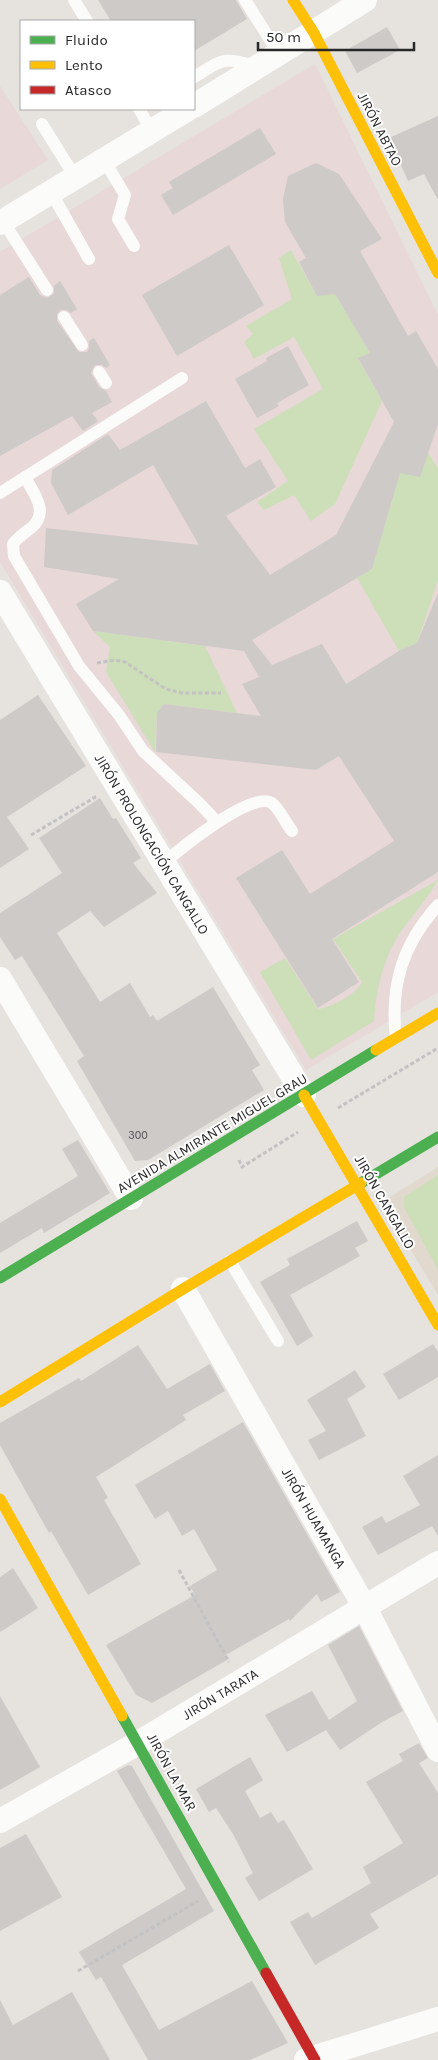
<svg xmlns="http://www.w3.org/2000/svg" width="438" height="2060" font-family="Karla,sans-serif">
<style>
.education{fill:#e1d9cd}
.medical{fill:#e8d8d8}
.green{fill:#ccdfb9}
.building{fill:#cdcac8}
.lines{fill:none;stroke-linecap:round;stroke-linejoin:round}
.path{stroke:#c3c2c2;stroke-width:3;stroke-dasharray:4 2.5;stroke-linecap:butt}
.lane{stroke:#fbfbfa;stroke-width:12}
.street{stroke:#fbfbfa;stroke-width:24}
.fast{stroke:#4caf50;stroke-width:11}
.slow{stroke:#ffc107;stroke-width:11}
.jam{stroke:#c62828;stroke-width:11}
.labels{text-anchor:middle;stroke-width:4;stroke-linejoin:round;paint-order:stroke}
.number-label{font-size:11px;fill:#525151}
.street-label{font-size:14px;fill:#282828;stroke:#fff}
</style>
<rect width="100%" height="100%" fill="#e6e2de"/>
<polygon class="education" points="438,1167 438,1295 382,1202"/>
<g class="medical">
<polygon points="315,64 438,315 438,992 306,1070 0,562 0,252"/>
<polygon points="0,86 48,160 0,189"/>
</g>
<g class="green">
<polygon points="291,250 317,296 335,294 370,353 358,359 382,401 335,504 311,521 294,495 264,510 257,502 288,481 254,429 323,389 294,337 254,359 244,342 253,334 246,326 292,299 279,258"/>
<polygon points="428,453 438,468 438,580 417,643 399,651 357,578 372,569 400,473"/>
<polygon points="93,631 205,646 237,713 164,704 157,713 155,752 106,672 110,647"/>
<path d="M438,880C427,900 410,917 398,936C382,962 376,992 374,1021L311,1060L260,972L285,958L318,1009C330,1008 357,994 362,982L333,939Z"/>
<polygon points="438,1175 438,1270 404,1207 404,1197"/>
</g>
<g class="building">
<polygon points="98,0 236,0 247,19 194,51 194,21 111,21"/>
<polygon points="387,27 400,50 357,73 345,51"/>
<polygon points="438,116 438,200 424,174 408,181 389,138"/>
<polygon points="260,128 276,154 173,215 161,195 173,188 169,182"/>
<polygon points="316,163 339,174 382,239 360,251 408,336 416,331 438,369 438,424 420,477 400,473 372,569 252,640 272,665 322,644 346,684 399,651 417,643 438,593 438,872 332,939 359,982 318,1008 236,878 282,850 310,894 394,841 339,756 316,770 156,752 157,713 164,704 261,716 242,684 259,677 244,651 93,631 76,604 119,579 44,567 46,528 199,545 153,465 68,515 51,483 52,470 108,434 120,450 206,401 245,468 260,459 276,487 226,516 270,575 336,535 394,422 358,358 370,353 335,294 317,296 299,262 306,258 285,222 283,199 288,176"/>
<polygon points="229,245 264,305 177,356 142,295"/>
<polygon points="29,277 40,295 47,298 54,294 54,286 60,281 77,309 71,313 67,310 60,310 57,314 57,321 79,352 87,352 89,348 89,341 94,338 110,365 106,368 102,365 95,365 91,373 99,387 106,391 112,402 92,413 98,421 83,431 72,416 0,456 0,295"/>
<polygon points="288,346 309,385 277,403 279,406 257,418 235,379 267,361 266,358"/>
<polygon points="38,695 86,766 7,817 29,849 0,868 0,720"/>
<polygon points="100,798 113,819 116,818 141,858 133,863 157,893 104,927 90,911 57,933 100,1002 130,983 150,1017 153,1015 157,1021 213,987 260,1065 252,1070 264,1090 148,1160 135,1161 77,1061 84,1056 22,956 15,960 0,937 0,913 62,873 39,838"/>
<polygon points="78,1140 110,1193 44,1233 42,1228 0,1253 0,1223 78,1176 62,1149"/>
<polygon points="357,1221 368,1241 355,1248 360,1256 290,1295 313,1336 297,1346 260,1282 290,1265 287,1259"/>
<polygon points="433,1344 438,1352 438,1377 399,1400 383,1374"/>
<polygon points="138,1345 167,1389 210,1364 225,1391 183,1415 186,1420 96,1477 108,1498 104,1500 141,1564 88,1595 51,1531 49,1533 0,1445 0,1423 79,1378 81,1381"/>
<polygon points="355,1370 366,1387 347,1399 366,1436 319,1460 308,1440 326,1431 307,1400"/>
<polygon points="243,1422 340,1592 321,1602 317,1594 290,1621 289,1619 224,1656 227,1660 152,1703 136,1695 106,1645 195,1595 190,1586 217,1570 194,1529 182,1536 168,1511 155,1519 135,1485"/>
<polygon points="438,1455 438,1536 432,1526 378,1555 362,1527 382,1516 386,1523 420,1505 403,1476"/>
<polygon points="13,1568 38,1608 0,1632 0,1577"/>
<polygon points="359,1626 403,1711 382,1722 340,1750 326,1730 287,1752 265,1715 312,1691 329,1720 357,1701 328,1645"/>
<polygon points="0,1696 40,1767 0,1790"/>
<polygon points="419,1743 428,1758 419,1763 438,1793 438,1875 370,1914 379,1928 315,1965 290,1922 308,1912 312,1918 371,1883 363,1867 403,1843 366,1782 403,1761 399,1754"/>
<polygon points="250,1757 263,1780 245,1791 260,1818 271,1812 278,1823 284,1820 313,1869 259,1901 245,1878 253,1873 233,1834 216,1808 209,1812 196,1789"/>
<polygon points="128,1765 132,1766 214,1911 122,1965 159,2030 252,1981 288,2043 250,2060 148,2060 101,1977 96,1980 79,1952 186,1889 117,1771"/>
<polygon points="26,1834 62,1897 0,1931 0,1848"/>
<polygon points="72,1992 110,2060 0,2060 0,2000 13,2025"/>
</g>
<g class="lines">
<g class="path">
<polyline points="97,663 115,660 125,662 166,689 182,693 221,693"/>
<polyline points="31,835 97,796"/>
<polyline points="338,1108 438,1048"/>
<polyline points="239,1160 242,1167 298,1132"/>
<polyline points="179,1570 229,1662"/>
<polyline points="78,1971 198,1901"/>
</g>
<g class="lane">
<polyline points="74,0 87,21"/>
<polyline points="245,0 279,54"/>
<path d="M194,77C224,59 223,56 258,67"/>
<polyline points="139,109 152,131"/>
<polyline points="42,124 75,177"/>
<polyline points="104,160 125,195 118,219 134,246"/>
<polyline points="51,192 89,259"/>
<polyline points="3,221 47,290"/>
<polyline points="64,317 82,345"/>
<polyline points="99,372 106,383"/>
<path d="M25,477C34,494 50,512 31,528C25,533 18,537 13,544L14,556L79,666L119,715L143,751L199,803L217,822"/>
<polyline points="0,493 182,378"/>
<path d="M164,863C180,849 252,790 272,803C278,807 287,825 292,831"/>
<path d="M396,1038C390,986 402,945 438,905"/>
<polyline points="230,1261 278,1341"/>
</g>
<g class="street">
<polyline points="194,106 365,0"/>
<polyline points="0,223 188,109"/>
<polyline points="0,592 304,1095"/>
<polyline points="0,979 131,1198"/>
<polyline points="183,1289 364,1606 438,1750"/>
<polyline points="0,1821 138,1743 438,1563"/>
<polyline points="306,2060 438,2019"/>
</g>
<g class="fast">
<polyline points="361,1183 438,1137"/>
<polyline points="0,1278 376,1050"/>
<polyline points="122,1716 266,1973"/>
</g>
<g class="slow">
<polyline points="293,0 314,33 438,273"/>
<polyline points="376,1050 438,1013"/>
<polyline points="304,1095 438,1325"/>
<polyline points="0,1402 183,1289 361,1183"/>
<polyline points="0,1499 122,1716"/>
</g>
<polyline class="jam" points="266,1973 315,2060"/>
</g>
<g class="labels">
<g class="number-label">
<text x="138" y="1139">300</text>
</g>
<g class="street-label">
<text transform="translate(380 129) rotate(63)" y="5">JIRÓN ABTAO</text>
<text transform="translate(152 844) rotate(59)" y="5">JIRÓN PROLONGACIÓN CANGALLO</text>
<text transform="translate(212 1133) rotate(-31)" y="5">AVENIDA ALMIRANTE MIGUEL GRAU</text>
<text transform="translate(385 1202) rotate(60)" y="5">JIRÓN CANGALLO</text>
<text transform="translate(314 1518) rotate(60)" y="5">JIRÓN HUAMANGA</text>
<text transform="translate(220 1694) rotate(-31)" y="5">JIRÓN TARATA</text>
<text transform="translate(172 1772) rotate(61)" y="5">JIRÓN LA MAR</text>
</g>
</g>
<rect x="20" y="20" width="175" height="90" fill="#ffffff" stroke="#a9a9a9"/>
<rect x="30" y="36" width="25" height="8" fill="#4caf50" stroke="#a9a9a9"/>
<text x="65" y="45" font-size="15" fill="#282828">Fluido</text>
<rect x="30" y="61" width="25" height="8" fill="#ffc107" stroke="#a9a9a9"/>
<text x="65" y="70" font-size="15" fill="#282828">Lento</text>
<rect x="30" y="86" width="25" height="8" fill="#c62828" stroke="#a9a9a9"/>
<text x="65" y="95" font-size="15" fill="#282828">Atasco</text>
<path d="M258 42v8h156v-8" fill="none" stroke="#282828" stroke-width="2.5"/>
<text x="266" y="42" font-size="15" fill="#282828" stroke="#ffffff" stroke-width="4" paint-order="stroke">50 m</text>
</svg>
